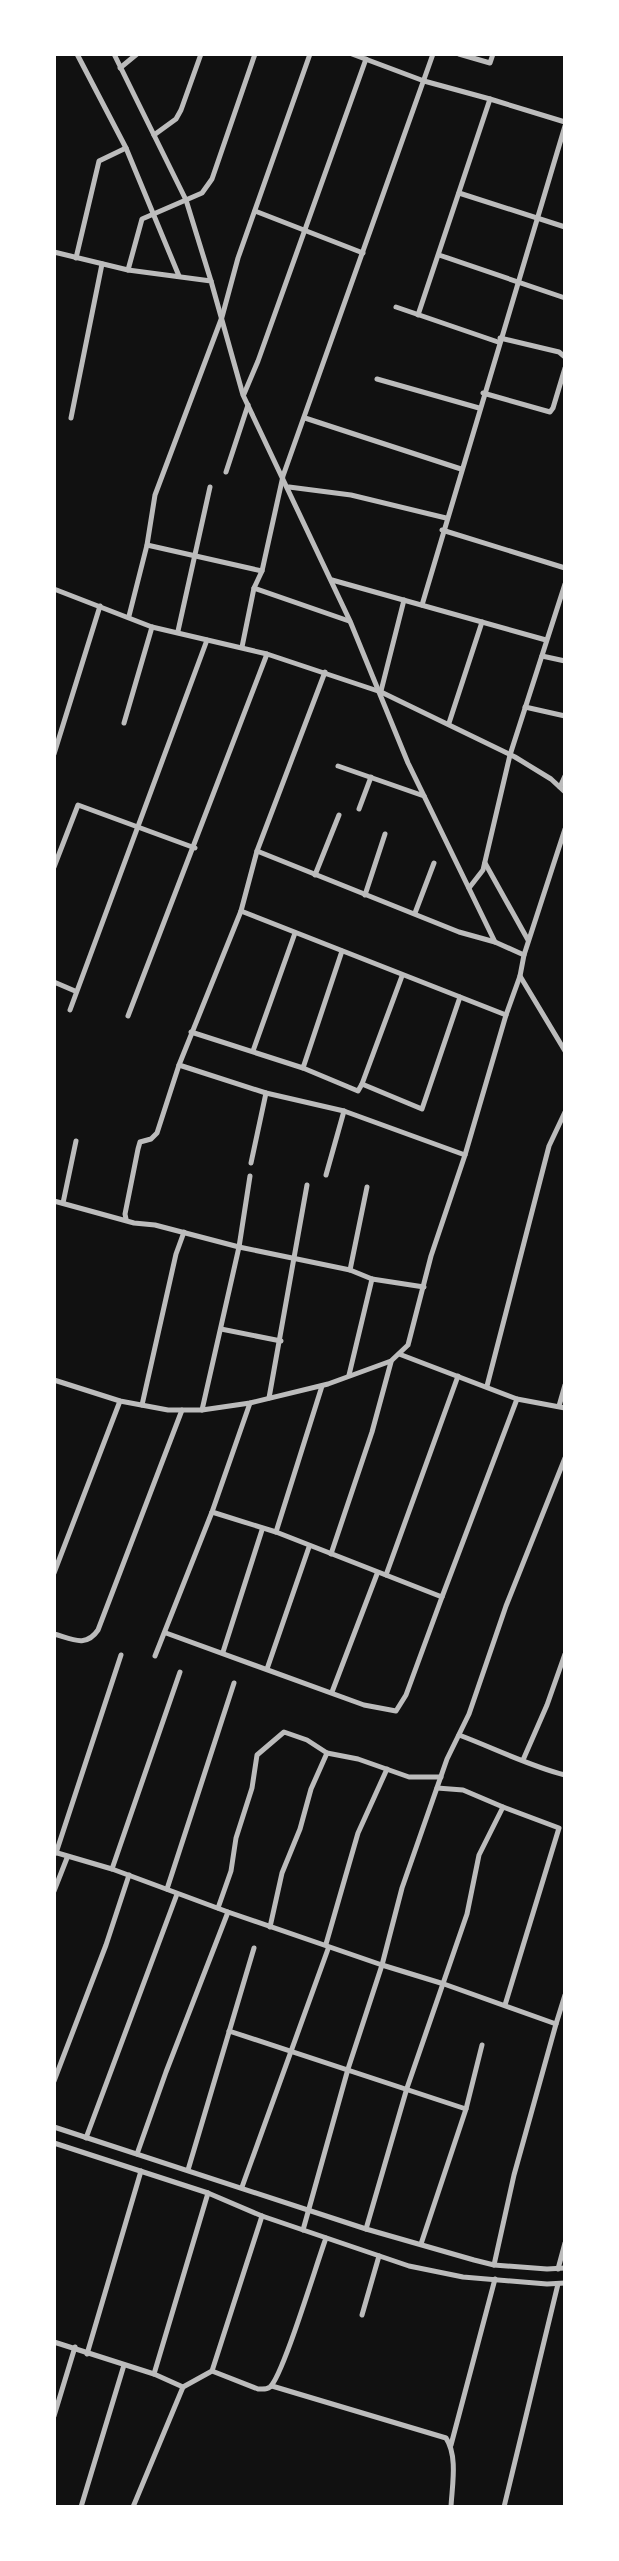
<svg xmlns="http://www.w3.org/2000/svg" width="619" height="2561" font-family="Figtree,sans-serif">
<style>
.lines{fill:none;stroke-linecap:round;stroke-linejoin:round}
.minor{stroke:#bcbcbc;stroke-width:5}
</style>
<rect width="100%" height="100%" fill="#111"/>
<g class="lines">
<g class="minor">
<polyline points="77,54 126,148 179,276"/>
<polyline points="114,54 186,200 211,281"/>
<polyline points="352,54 424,81 490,99"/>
<polyline points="459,54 490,63 493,54"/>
<polyline points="120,68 137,54"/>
<polyline points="154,135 176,119 181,110 201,54"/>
<polyline points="459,193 565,227"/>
<polyline points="255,211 363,253"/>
<polyline points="54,252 128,270 211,281 243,395 350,621 408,763 495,942 524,955"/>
<polyline points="439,255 565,298"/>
<polyline points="76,258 99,161 126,148"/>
<polyline points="128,270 142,219 202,193 212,179 255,54"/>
<polyline points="396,307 498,342"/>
<polyline points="418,315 490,99 565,122"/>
<polyline points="500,338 559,352 565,357"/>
<polyline points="377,379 479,408"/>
<polyline points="483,393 550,412 553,408 565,368"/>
<polyline points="244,394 258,361 366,59"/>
<polyline points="71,418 102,264"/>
<polyline points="305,418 461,469"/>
<polyline points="226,472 248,405"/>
<polyline points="289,487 351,495 446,518"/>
<polyline points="442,530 565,568"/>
<polyline points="147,545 262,571"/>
<polyline points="332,580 546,640"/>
<polyline points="254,588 349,621"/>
<polyline points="54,589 152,627 267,654 381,692 515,757 551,779 565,792"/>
<polyline points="422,605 565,126"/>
<polyline points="129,616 147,545 155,495 222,317 238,258 310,54"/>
<polyline points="178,631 210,487"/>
<polyline points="242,647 254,588 262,571 283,476 433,54"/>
<polyline points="542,656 565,661"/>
<polyline points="325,672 257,851 241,911 179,1065 266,1093 344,1111 465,1155"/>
<polyline points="381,691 404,600"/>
<polyline points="525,707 565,716"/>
<polyline points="124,723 152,627"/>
<polyline points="449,723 482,622"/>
<polyline points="54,754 100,606"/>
<polyline points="338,766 424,796"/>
<polyline points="560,787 565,776"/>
<polyline points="359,809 371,777"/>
<polyline points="257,851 459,932 495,942"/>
<polyline points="485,863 528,940"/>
<polyline points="54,867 78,805 195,848"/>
<polyline points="315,875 339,815"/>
<polyline points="469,888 483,870 510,755 565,584"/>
<polyline points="365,895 385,834"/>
<polyline points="241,911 506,1015"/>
<polyline points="415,913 434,863"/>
<polyline points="402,976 362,1084 422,1109 460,997"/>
<polyline points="520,976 565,1051"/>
<polyline points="54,982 75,991"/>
<polyline points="70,1010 207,640"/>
<polyline points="128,1016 267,654"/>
<polyline points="191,1032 303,1068 342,951"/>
<polyline points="253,1051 295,933"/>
<polyline points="303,1068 358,1091 362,1084"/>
<polyline points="251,1163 266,1093"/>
<polyline points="326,1175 344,1111"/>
<polyline points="54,1201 134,1223 155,1225 239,1247 350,1270 372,1279 424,1287"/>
<polyline points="63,1203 76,1141"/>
<polyline points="126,1219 125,1214 138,1149 140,1142 151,1139 157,1133 179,1065"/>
<polyline points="350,1270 367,1187"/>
<polyline points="221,1329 281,1341"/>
<polyline points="399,1354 517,1399 565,1408"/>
<polyline points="349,1375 372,1279"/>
<polyline points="54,1380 120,1401 168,1410 202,1410 250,1403 328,1384 391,1361 408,1345 431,1256 465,1155 506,1015 520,976 524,955 565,829"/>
<polyline points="487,1386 549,1146 565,1112"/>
<polyline points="269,1398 307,1185"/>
<polyline points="142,1405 176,1254 184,1232"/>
<polyline points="559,1406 565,1385"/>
<polyline points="202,1410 239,1247 250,1176"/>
<polyline points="212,1512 276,1532 442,1597 517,1399"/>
<polyline points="276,1532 322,1386"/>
<polyline points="331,1554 372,1432 391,1362"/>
<polyline points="54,1573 120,1401"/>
<polyline points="386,1575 458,1376"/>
<polyline points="166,1633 364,1705 396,1711 406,1695 442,1597"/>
<path d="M54,1634C72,1639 86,1648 98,1630L182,1410"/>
<polyline points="223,1652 262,1530"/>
<polyline points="155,1656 212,1512 250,1403"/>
<polyline points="267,1669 309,1547"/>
<polyline points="332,1692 377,1574"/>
<path d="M459,1735C494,1748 529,1766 565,1775"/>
<polyline points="523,1760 547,1705 565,1654"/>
<polyline points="437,1788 463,1790 503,1807"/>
<polyline points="54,1852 112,1869 228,1912 382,1965 444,1984 556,2024 565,1995"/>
<polyline points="56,1853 121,1655"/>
<polyline points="112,1869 180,1672"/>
<polyline points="167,1889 234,1683"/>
<polyline points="54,1891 67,1858"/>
<polyline points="218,1908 231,1871 236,1838 252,1788 257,1755 284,1732 307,1740 327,1753"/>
<polyline points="270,1927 282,1873 300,1829 311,1789 327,1753 358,1759 409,1777 441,1777"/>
<polyline points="326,1944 358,1833 387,1769"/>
<polyline points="229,2031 466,2109 421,2244"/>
<polyline points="54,2081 106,1945 129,1875"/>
<polyline points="466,2109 482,2045"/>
<polyline points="54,2127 366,2229 474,2260 494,2265 547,2269 565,2268"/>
<polyline points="86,2138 177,1894"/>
<polyline points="54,2143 208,2193 262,2216 409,2266 463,2277 547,2284 565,2283"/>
<polyline points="137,2154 166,2072 228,1912"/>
<polyline points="188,2170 254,1948"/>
<polyline points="242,2187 328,1949"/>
<polyline points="366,2229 407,2088 467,1914 479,1855 503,1807 559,1828 505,2005"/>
<polyline points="303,2230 348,2069 382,1965 402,1888 447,1759 469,1714 506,1606 565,1458"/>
<polyline points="494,2265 514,2175 556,2024"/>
<polyline points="558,2269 565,2243"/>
<polyline points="362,2315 379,2256"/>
<path d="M54,2342L154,2374L183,2387L212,2371L258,2389C263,2389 266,2390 270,2387C283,2376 317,2262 326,2238"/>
<polyline points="87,2354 141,2171"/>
<polyline points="212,2371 262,2216"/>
<polyline points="154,2374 208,2193"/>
<path d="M272,2386L446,2438C458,2456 452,2486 451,2507"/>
<polyline points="54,2416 75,2347"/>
<polyline points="451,2445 495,2279"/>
<polyline points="81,2507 124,2365"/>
<polyline points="133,2507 183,2387"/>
<polyline points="504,2507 558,2284"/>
</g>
</g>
<rect width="619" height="2561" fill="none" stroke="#ffffff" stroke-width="112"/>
</svg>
